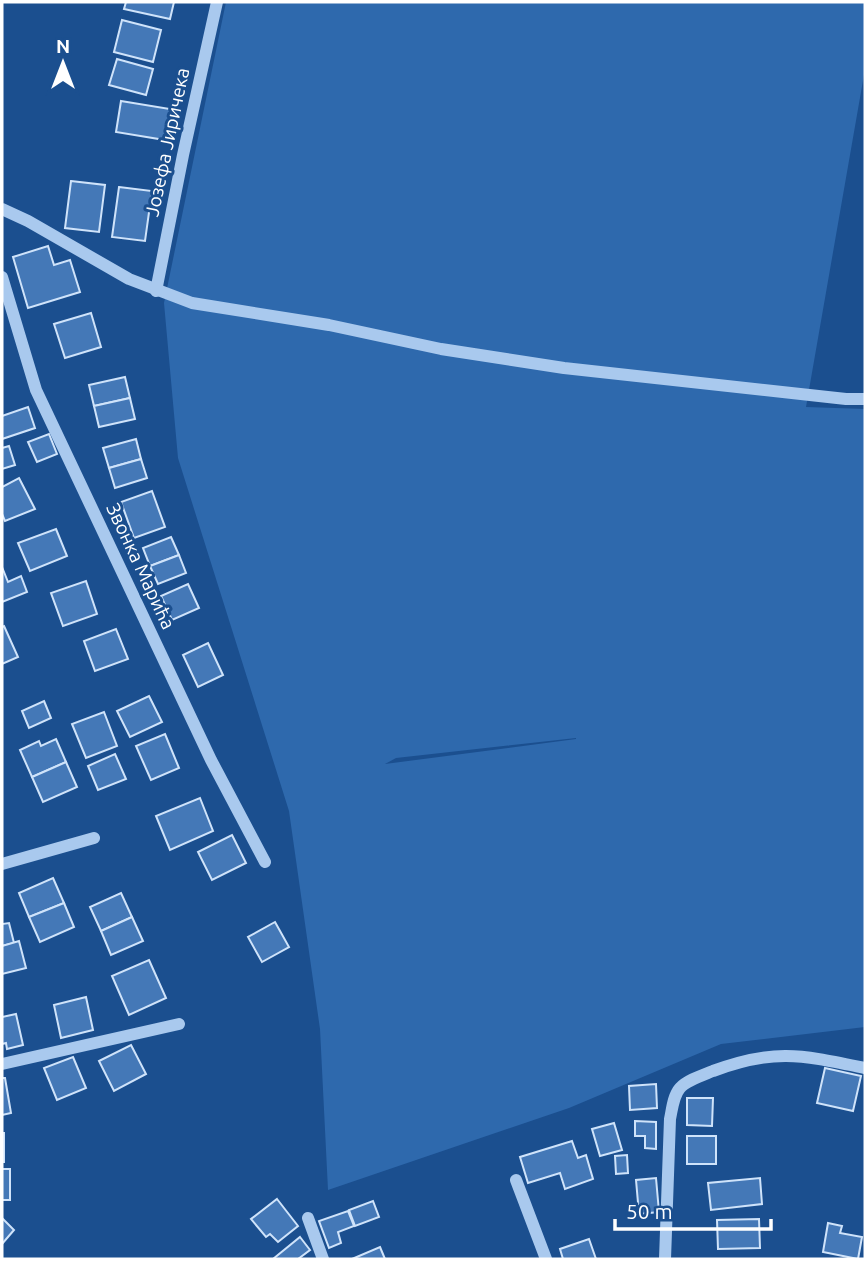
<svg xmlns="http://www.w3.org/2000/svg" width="867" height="1261" font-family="Ubuntu,sans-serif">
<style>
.green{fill:#2e69ad;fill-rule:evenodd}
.building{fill:#4478b7;stroke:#cfe3fa;stroke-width:2}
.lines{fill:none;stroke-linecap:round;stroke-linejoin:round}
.minor{stroke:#a9c9ee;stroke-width:12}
.labels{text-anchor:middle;stroke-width:6;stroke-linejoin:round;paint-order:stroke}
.street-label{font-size:19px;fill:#fff;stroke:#1b4f8f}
</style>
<rect width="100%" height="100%" fill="#1b4f8f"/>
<path class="green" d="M226,2H865V69L806,407L865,409V1027L721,1044L569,1108L328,1190L320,1029L289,811L178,458L164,303ZM576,738V739L385,764L396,758Z"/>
<g class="building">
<polygon points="126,2 174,2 170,19 124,9"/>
<polygon points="122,20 161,30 153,62 114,52"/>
<polygon points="117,59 153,69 146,95 109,85"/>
<polygon points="121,101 176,110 171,141 116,132"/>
<polygon points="71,181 105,185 99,232 65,228"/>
<polygon points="119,187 152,191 145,241 112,237"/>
<polygon points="48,246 54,265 70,260 80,292 28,308 13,257"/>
<polygon points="91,313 101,347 65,358 54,324"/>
<polygon points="125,377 130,398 94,406 89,385"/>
<polygon points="130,398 135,419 99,427 94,406"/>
<polygon points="28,407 35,428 2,439 2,416"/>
<polygon points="49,434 57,454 37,462 28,442"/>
<polygon points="136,439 141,459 109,468 103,448"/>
<polygon points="9,446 15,465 2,469 2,448"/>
<polygon points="141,459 147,478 115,488 109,468"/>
<polygon points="19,478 35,509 5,521 2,514 2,487"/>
<polygon points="152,491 165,527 134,538 121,502"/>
<polygon points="56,529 67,556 30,571 18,543"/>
<polygon points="171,537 179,555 150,566 143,548"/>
<polygon points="179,555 186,573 158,584 150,566"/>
<polygon points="2,567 8,582 21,576 27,592 2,602"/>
<polygon points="86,581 97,614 63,626 51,593"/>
<polygon points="188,584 199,608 172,620 161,596"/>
<polygon points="4,626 18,657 2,664 2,627"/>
<polygon points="116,629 128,659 95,671 84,641"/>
<polygon points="208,643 223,675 198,687 183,655"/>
<polygon points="149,696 162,722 130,737 117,711"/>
<polygon points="44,701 51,718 29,728 22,711"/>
<polygon points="104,712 117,746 86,758 72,724"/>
<polygon points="165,734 179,768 151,780 136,746"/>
<polygon points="56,739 66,762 32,777 20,750 39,741 41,746"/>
<polygon points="115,754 126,779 98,790 88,766"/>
<polygon points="66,762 77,787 43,802 32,777"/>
<polygon points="200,798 213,831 170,850 156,816"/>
<polygon points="232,835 246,863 212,880 198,852"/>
<polygon points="53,878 64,903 29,917 19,893"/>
<polygon points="121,893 132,917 101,931 90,907"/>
<polygon points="64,903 74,927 40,942 29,917"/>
<polygon points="132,917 143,941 111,955 101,931"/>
<polygon points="275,922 289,947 262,962 248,937"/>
<polygon points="9,923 14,943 2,946 2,924"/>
<polygon points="19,941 26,968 2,974 2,946"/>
<polygon points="149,960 166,998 129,1015 112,976"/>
<polygon points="86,997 93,1030 61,1038 54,1005"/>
<polygon points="16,1014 23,1045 7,1049 6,1043 2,1044 2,1017"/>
<polygon points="131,1045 146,1074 114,1091 99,1061"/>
<polygon points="73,1057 86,1088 57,1100 44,1068"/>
<polygon points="825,1068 861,1076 853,1111 817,1103"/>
<polygon points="2,1078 5,1078 11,1113 2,1115"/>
<polygon points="656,1084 657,1108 630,1110 629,1086"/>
<polygon points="687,1098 713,1098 712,1126 687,1125"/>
<polygon points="635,1121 656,1122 656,1149 645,1148 645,1136 635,1136"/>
<polygon points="614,1123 622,1150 600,1156 592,1129"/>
<rect x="2" y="1133" width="2" height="29"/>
<rect x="687" y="1136" width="29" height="28"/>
<polygon points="572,1141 578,1158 586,1155 593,1179 565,1189 560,1173 528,1183 520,1157"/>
<polygon points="627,1155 628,1173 616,1174 615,1156"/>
<rect x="2" y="1169" width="8" height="31"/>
<polygon points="656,1178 659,1212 639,1214 636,1180"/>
<polygon points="760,1178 762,1204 711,1210 708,1183"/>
<polygon points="277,1199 298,1226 278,1242 270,1234 266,1237 251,1219"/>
<polygon points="373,1201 379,1217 355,1226 349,1210"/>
<polygon points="348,1211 354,1226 338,1232 341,1243 329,1248 319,1221"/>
<polygon points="2,1218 14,1230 2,1244"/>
<polygon points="759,1219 760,1248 718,1249 717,1220"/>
<polygon points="828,1223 842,1226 840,1233 862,1237 858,1259 823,1252"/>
<polygon points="300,1237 310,1250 298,1259 273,1259"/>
<polygon points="589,1239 596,1259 563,1259 560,1249"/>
<polygon points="380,1247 385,1259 352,1259"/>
</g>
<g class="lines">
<g class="minor">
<polyline points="2,209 28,221 129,279 192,303 329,325 441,349 564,368 846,399 865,399"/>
<polyline points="2,277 36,390 211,760 265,862"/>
<polyline points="156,291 183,155 217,2"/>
<polyline points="2,864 94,838"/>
<polyline points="2,1064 179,1024"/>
<polyline points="516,1180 546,1259"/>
<polyline points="308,1218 323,1259"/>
<path d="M665,1259L670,1119C672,1110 673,1096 680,1088C687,1080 703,1075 713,1071C775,1048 802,1055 865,1068"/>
</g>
</g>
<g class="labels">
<g class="street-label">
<text transform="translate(167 142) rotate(-78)" y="7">Јозефа Јиричека</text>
<text transform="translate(141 566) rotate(65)" y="7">Звонка Марића</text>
</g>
</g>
<rect width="867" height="1261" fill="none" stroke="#ffffff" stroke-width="7"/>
<g transform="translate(63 63)" stroke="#1b4f8f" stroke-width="5" paint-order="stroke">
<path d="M0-5L12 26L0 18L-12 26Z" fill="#ffffff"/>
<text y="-10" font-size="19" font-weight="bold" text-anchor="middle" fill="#ffffff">N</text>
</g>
<path d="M615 1219v10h156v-10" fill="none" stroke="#ffffff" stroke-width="3.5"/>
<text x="626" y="1219" font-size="21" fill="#ffffff" stroke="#1b4f8f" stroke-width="5" paint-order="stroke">50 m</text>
</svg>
